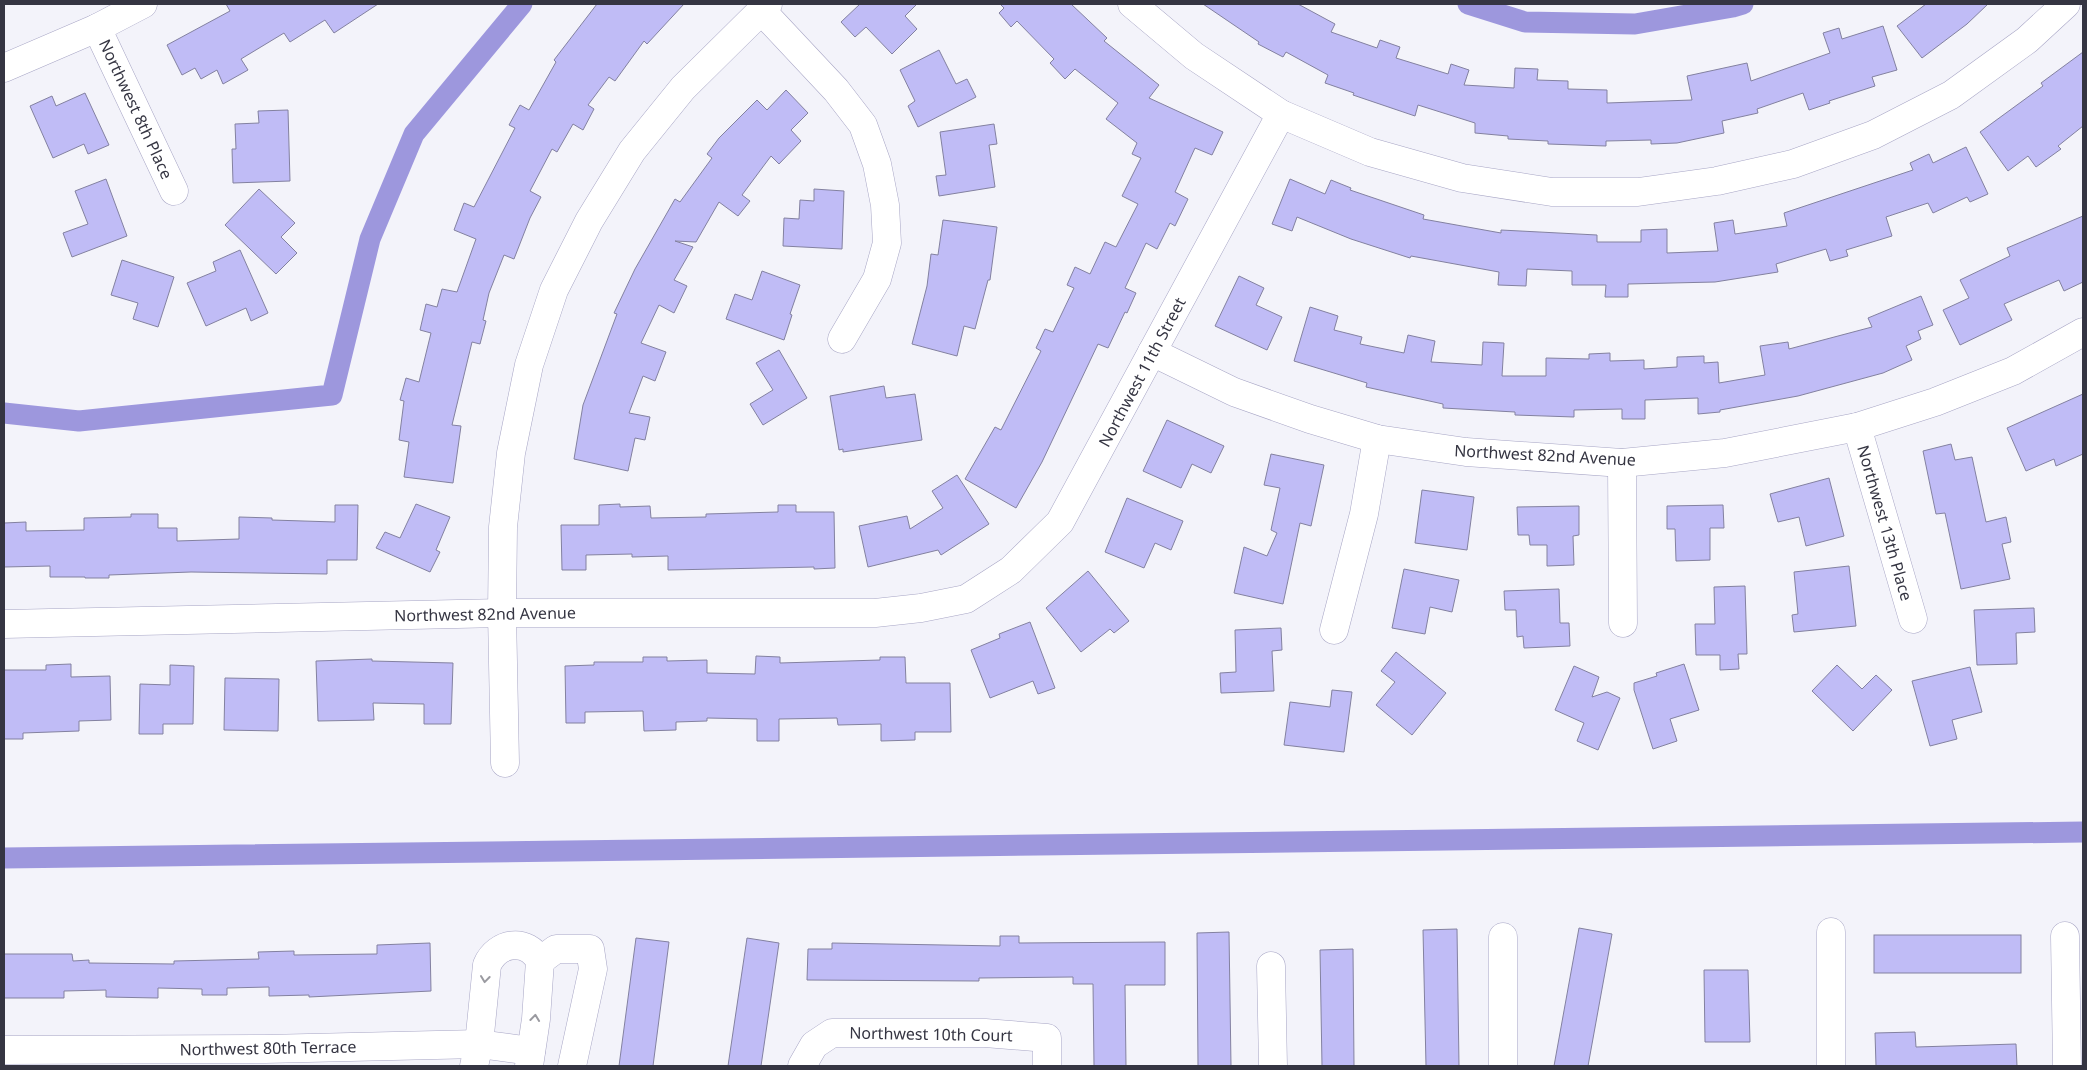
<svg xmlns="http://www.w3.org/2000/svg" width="2087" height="1070" font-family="'Noto Sans',sans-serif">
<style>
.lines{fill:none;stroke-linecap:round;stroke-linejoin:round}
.canal{stroke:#9d97dd;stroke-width:21}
.building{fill:#c0bcf6;stroke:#8381a0}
.minor-casing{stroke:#a7a5c5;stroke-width:29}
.minor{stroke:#fff;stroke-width:28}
.oneway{stroke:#9a9aa0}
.labels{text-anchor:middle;stroke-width:4.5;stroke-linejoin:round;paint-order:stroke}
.street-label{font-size:16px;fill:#353542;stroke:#fff}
</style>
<rect width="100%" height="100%" fill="#f3f3fa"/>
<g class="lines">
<g class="canal">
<polyline points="1468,4 1525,22 1635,24 1733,7 1743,4"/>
<polyline points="4,413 79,421 332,395 370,239 414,134 522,4"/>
<polyline points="4,858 2083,832"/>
</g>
</g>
<g class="building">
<polygon points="226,4 378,4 334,33 325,20 290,42 284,33 241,59 248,70 223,84 217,70 201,79 195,68 182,75 167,45 230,11"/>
<polygon points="597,4 684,4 647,44 644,41 615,81 609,77 588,105 594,109 583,130 573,124 557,152 552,149 530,191 541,197 530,218 514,259 504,255 489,293 483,320 486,321 480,344 472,342 452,425 461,426 453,483 404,477 409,442 399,440 404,401 400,400 406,378 419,382 431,333 420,330 426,304 437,307 442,289 457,292 476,239 454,230 464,203 474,207 515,128 509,125 520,105 529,110 556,62 554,60"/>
<polygon points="860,4 917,4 905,16 917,29 892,54 866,27 855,37 841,22"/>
<polygon points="1000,4 1071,4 1107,38 1104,41 1159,85 1149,98 1223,132 1212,155 1195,148 1175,192 1188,199 1175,226 1170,223 1157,249 1146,243 1125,288 1136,293 1127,313 1125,312 1108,348 1098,344 1042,462 1016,508 965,479 995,427 1001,430 1041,351 1036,348 1045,329 1053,332 1074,288 1067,285 1075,267 1090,274 1105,242 1116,247 1138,204 1122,196 1141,158 1132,154 1137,143 1106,119 1118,103 1075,69 1065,79 1050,63 1054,59 1017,21 1011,27 999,13 1004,8"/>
<polygon points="1203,4 1298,4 1335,24 1331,32 1377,48 1380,40 1400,47 1396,58 1448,74 1451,64 1469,70 1464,85 1514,88 1515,68 1538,69 1537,80 1568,81 1568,89 1607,90 1607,103 1692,100 1687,76 1747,63 1751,81 1830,53 1823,33 1839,28 1842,39 1883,26 1897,70 1872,77 1875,86 1829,101 1830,103 1809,110 1803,93 1757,109 1758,113 1722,121 1724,133 1677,143 1651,144 1651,140 1606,141 1606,146 1548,144 1548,141 1508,139 1508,136 1475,133 1475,123 1418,105 1415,116 1353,95 1354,93 1325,83 1328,75 1286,52 1283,57 1258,44 1259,42"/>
<polygon points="1926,4 1988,4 1967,24 1922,58 1897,26"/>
<polygon points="939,50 956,84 967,79 976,97 918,127 908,106 915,101 900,70"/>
<polygon points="2083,52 2083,126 2058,146 2061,149 2036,167 2028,156 2008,171 1980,132 2043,86 2041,83"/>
<polygon points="786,90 808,113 791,130 801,141 779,164 771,156 742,195 750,201 738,216 719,202 696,242 675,241 693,247 674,280 687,286 674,313 659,305 641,343 666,352 655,381 643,376 629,413 650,417 645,440 635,438 628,471 574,459 583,405 617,314 614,313 635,269 675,199 680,202 712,158 707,154 719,138 757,100 767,110"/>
<polygon points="85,93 109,145 88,154 84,144 53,158 30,106 52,96 56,106"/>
<polygon points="288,110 290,181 233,183 232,149 236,149 235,124 259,123 258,111"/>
<polygon points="994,124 997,144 989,145 995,187 939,196 936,176 946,175 940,132"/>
<polygon points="1966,147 1988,194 1970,202 1967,197 1933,213 1928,203 1886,217 1892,236 1846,250 1848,256 1830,261 1826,249 1776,264 1778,272 1715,282 1628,284 1628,297 1605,297 1606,285 1572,285 1572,271 1527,269 1526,286 1498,285 1499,272 1411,256 1410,258 1351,239 1297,217 1292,231 1272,224 1290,179 1325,194 1331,180 1351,188 1350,190 1424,215 1423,219 1501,233 1501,230 1597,235 1597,242 1641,242 1641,230 1667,229 1667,253 1718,251 1714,223 1733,220 1735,234 1787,226 1784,213 1913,170 1910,163 1929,154 1933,163"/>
<polygon points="106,179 127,236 72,257 63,233 88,224 75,191"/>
<polygon points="259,189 295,223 281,237 297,253 276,274 225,225"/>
<polygon points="814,189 844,191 842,249 783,246 784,218 799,219 800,200 814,201"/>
<polygon points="2083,216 2083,282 2064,291 2059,280 2004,304 2012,320 1960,345 1943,310 1969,298 1960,280 2010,256 2007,248"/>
<polygon points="943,220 997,227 990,280 988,280 975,329 964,326 957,356 912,344 927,286 931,254 938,255"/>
<polygon points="240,250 268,313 251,321 246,308 206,326 187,283 216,271 213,262"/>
<polygon points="122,260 174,277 158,327 133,319 138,303 111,295"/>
<polygon points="762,271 800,285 790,314 792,315 784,340 726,319 735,294 752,300"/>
<polygon points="1239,276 1264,288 1256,305 1282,317 1267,350 1215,326"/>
<polygon points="1921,296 1933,325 1918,331 1921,339 1906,346 1912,360 1883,373 1798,396 1720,410 1720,412 1698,414 1698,398 1645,400 1645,419 1622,419 1622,409 1574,410 1574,417 1515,415 1515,412 1443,408 1443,404 1366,387 1367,383 1294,361 1310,307 1338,316 1334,330 1362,337 1360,344 1404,353 1408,335 1435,341 1431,362 1482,365 1483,342 1504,343 1502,376 1546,376 1546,358 1589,359 1589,354 1610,353 1610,361 1644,360 1644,369 1677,367 1677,357 1704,356 1704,363 1718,362 1719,383 1765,375 1760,346 1788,342 1789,349 1872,327 1868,318"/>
<polygon points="779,350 807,398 763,425 750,404 773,390 756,363"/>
<polygon points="884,386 886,398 915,394 922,440 843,452 843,449 839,450 830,396"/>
<polygon points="2083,394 2083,454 2056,466 2054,459 2026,471 2007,428"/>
<polygon points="1167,420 1224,446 1211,473 1192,464 1181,488 1143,471"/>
<polygon points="1951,444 1955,460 1972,457 1986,522 2006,517 2011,542 2002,544 2010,579 1961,589 1945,513 1936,514 1923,451"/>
<polygon points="1271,454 1324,465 1311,526 1300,523 1283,604 1234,593 1244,547 1267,556 1277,533 1271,530 1280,488 1264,485"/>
<polygon points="957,475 989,524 941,555 938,550 868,567 859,526 907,516 910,529 943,508 932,491"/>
<polygon points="1829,478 1844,536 1806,546 1799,517 1778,522 1770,494"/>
<polygon points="1422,490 1474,497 1467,550 1415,543"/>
<polygon points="1127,498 1183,521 1171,550 1155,543 1144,568 1105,552"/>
<polygon points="416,504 450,517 436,550 440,552 430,572 376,548 385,532 400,538"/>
<polygon points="620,504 620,507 650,506 651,518 706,517 706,514 778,512 778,505 796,505 796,512 834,512 835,568 814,569 814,567 668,570 668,556 632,557 632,554 586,555 586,570 562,570 561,525 599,525 599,505"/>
<polygon points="335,505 358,505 357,560 327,560 327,574 191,572 109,575 109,578 85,578 85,577 50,577 50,566 4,567 4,523 26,522 26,531 84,530 84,518 131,517 131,514 158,514 158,528 177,528 177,541 239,539 239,517 272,518 272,520 335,522"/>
<polygon points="1723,505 1724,528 1710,528 1710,560 1676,561 1675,529 1667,529 1667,506"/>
<polygon points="1579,506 1579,535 1573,536 1574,565 1547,566 1547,545 1530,545 1529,535 1518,535 1517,507"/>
<polygon points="1849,566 1856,626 1794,632 1792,615 1798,614 1794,572"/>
<polygon points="1404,569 1459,580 1452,612 1430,607 1425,634 1392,628"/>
<polygon points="1088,571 1129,621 1114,633 1110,629 1081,652 1046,608"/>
<polygon points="1745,586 1747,654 1738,654 1739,669 1720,670 1720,655 1696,655 1695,624 1715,624 1714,587"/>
<polygon points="1559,589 1560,623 1569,623 1570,646 1524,648 1523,636 1517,637 1516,610 1505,610 1504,591"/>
<polygon points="2034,608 2035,632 2016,633 2017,664 1977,665 1974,610"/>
<polygon points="1030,622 1055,688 1038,694 1033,681 990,698 971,650 1000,638 999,634"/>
<polygon points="1281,628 1282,650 1272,651 1274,691 1221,693 1220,673 1236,672 1235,630"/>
<polygon points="1396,652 1446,693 1412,735 1376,705 1395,682 1381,671"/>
<polygon points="756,656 780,657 780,663 880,660 880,657 905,657 906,683 950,683 951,732 915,732 915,740 881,741 881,724 838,725 837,718 779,719 779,741 757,741 757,719 707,718 707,721 676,722 676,730 644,731 643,711 585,712 585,723 566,723 565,666 594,665 594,662 643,662 643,657 667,657 667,661 707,660 707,673 755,674"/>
<polygon points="372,659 372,661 453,663 451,724 424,724 424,704 373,703 374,720 318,721 316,661"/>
<polygon points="71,664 71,677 110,676 111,720 79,721 79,731 23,733 23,739 4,739 4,670 46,670 46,665"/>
<polygon points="1684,664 1699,710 1670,719 1677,741 1653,749 1634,690 1634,683 1657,676 1656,673"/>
<polygon points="170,665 194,666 193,724 163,724 163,734 139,734 140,684 170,685"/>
<polygon points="1837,665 1862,689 1876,675 1892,690 1853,731 1812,691"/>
<polygon points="1574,666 1599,677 1592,697 1607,692 1620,698 1598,750 1577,741 1584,723 1555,710"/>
<polygon points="1970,667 1982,712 1952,720 1957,739 1930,746 1912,681"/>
<polygon points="225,678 279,679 278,731 224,730"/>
<polygon points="1332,690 1352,692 1344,752 1284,745 1290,702 1330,707"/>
<polygon points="1579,928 1612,934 1588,1066 1554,1066"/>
<polygon points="1457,929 1459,1066 1426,1066 1423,930"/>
<polygon points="1229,932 1231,1066 1198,1066 1197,933"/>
<rect x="1874" y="935" width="147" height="38"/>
<polygon points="1000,936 1019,936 1019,943 1165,942 1165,985 1125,985 1126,1066 1094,1066 1093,984 1073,984 1073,977 979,978 979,981 807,980 808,949 832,949 832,943 1000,946"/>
<polygon points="636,938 669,942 653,1066 619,1066"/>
<polygon points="747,938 779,943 761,1066 728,1066"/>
<polygon points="430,943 431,991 309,997 309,995 269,996 269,987 227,988 227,995 202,995 202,989 158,988 158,998 106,997 106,990 64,991 64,998 4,998 4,954 72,954 73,961 89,960 89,963 174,964 174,961 259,959 258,952 294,951 294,955 377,954 377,945"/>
<polygon points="1353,949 1354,1066 1322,1066 1320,950"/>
<polygon points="1704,970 1748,970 1750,1042 1705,1042"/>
<polygon points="1915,1032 1916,1047 2016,1044 2017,1066 1876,1066 1875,1033"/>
</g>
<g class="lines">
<defs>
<g id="minor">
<polyline points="1132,4 1194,56 1281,114 1370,152 1462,178 1552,192 1638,192 1717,181 1793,164 1873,135 1951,95 2027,40 2066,4"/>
<polyline points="761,10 836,90 863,125 877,164 885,205 887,243 877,279 842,339"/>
<polyline points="97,28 174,191"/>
<polyline points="4,68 97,28 143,4"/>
<polyline points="1152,352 1234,392 1310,419 1377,439 1466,452 1622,463 1725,453 1857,427 1935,402 2013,371 2083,332"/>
<polyline points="1857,427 1913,619"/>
<polyline points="1622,463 1623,623"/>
<polyline points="4,624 502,613 875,613 921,608 966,599 1011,570 1060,522 1281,114"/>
<polyline points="1334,630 1364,514 1377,439"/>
<polyline points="505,763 502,613 503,527 511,453 529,365 554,290 589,221 632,151 683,88 768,4"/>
<polyline points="1831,932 1831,1066"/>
<polyline points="2065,936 2067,1066"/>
<polyline points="540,961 556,949 590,949 593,969 572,1066"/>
<polyline points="1271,966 1273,1066"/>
<polyline points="4,1050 265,1049 479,1044 531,1051"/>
<path d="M474,1066L479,1044L487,965C497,942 527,937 540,961L536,1019L529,1066"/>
<polyline points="802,1066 814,1045 832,1033 985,1033 1047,1038 1047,1066"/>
<polyline points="1503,1066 1503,937"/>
</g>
</defs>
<use href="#minor" class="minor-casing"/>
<use href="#minor" class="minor"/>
</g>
<defs><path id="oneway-chevron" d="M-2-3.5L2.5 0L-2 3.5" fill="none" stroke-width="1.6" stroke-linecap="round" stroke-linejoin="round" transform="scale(1.25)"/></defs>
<g class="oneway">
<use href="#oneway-chevron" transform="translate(485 979) rotate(97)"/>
<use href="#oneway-chevron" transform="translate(535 1018) rotate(-84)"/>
</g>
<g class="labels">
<g class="street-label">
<text transform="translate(136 109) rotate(65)" y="6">Northwest 8th Place</text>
<text transform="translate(1142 372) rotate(-62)" y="6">Northwest 11th Street</text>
<text transform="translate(1545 455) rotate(3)" y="6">Northwest 82nd Avenue</text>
<text transform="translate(1885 523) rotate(74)" y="6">Northwest 13th Place</text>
<text transform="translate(485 614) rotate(-1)" y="6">Northwest 82nd Avenue</text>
<text transform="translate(931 1034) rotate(1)" y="6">Northwest 10th Court</text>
<text transform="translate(268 1048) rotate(-1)" y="6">Northwest 80th Terrace</text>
</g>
</g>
<rect width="2087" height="1070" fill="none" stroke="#353542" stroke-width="10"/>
</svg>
